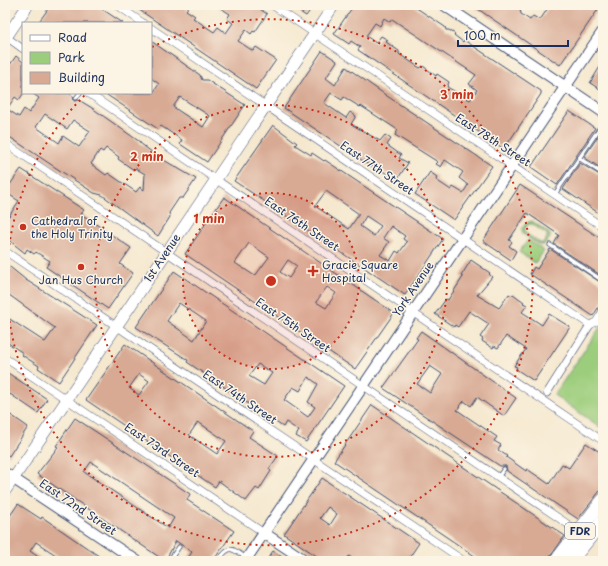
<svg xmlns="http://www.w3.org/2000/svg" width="608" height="566" font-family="'Playpen Sans',sans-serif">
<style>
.green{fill:#9ccd7c;stroke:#5c7e6d;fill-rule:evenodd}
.building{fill:#d8aa94;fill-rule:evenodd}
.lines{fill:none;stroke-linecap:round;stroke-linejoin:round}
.lane-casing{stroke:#3c4b6f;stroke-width:5}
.street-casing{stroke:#3c4b6f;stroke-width:8}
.secondary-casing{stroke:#3c4b6f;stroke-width:12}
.primary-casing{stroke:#3c4b6f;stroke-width:12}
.highway-casing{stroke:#3c4b6f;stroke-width:14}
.lane{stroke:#fff;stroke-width:3.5}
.street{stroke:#fff;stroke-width:7}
.secondary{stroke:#fff;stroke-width:10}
.primary{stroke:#fff;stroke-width:11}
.highway{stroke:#fff;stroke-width:13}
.ring{fill:none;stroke:#c8321e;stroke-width:2;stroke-dasharray:2 4}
.poi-dot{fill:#c8321e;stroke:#fcf5e5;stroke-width:1.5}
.labels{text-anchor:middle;stroke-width:3;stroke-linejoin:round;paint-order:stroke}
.shield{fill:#fcf5e5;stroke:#5e6a86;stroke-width:1}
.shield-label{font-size:10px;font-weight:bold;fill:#1b2f5e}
.street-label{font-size:11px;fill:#1b2f5e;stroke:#fcf5e5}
.poi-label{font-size:11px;fill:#1b2f5e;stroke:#fcf5e5;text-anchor:start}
.centre{fill:#c8321e;stroke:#fcf5e5;stroke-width:2}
.ring-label{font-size:12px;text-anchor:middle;font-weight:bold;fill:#c8321e;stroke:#fcf5e5;stroke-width:3;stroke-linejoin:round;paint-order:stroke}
</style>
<rect width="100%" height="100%" fill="#fcf5e5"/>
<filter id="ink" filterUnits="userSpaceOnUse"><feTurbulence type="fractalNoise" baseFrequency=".025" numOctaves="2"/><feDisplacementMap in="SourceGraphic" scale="8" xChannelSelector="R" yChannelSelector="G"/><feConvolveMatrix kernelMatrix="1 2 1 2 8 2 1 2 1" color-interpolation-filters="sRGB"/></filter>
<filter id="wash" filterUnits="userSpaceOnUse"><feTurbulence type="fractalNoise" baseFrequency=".012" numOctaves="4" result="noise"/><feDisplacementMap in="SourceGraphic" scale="16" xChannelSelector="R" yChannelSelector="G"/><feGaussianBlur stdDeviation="0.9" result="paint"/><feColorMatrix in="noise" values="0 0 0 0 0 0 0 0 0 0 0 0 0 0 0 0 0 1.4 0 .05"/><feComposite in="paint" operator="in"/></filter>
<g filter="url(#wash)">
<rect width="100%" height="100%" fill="#f5e8cf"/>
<g class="green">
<path d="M532,221L550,234V238L544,245H539L523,234L522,229L526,223ZM528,224H532L547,234V238L544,243H540L525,233V229Z"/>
<polygon points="528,240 544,251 535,263 519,252"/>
<polygon points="603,323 603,429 554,395"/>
</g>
<g id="blocks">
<g class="building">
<polygon points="51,5 96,5 123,23 38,23"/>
<polygon points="132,5 190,5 186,10 195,16 193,18 214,32 218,27 226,33 233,23 227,19 230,14 216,5 254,5 267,14 255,32 253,31 251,34 246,30 238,41 253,51 256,47 276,60 256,89"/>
<polygon points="289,5 314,5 306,16"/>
<path d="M354,5H412L445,27L446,30H449L455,34L454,35L463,42L464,40L541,91V94L504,149L358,50L360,47L351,41L349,44L334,34ZM384,18L390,22L392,19L476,75L469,84L477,90L470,100L447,87L449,82L437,74L436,76L423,66L420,68L399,54V51L386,42L388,40L381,36L376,43L366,36L375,23L380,26Z"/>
<polygon points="472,5 515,5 520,9 521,14 530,20 533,16 540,20 550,5 594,5 599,8 560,65"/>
<path d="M151,41L200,75L202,80H207L245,105L207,162L180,144L182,140L161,126L158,129L104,93H153L159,84L151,78ZM180,97L210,116L203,127L173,107Z"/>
<polygon points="322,51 337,61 326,78 335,85 346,67 387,96 492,166 454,220 415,194 430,172 437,177 436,180 451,190 453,187 463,193 468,185 459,178 463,172 445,160 441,167 436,164 438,162 395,135 398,130 361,106 360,107 344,97 342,100 331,93 324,103 346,118 350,112 356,116 351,124 380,141 385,135 391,139 387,145 401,155 399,158 408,163 397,180 373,165 372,167 284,108"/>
<path d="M16,56L23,62V94L19,100L15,97L7,109L19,117L24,109L29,113L39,98L32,93H69L73,96L74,101L79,100L92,108L140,142V143L157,156L196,179L183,198H179L169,213L170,217L158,236L102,195L94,193L5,134V72ZM45,114L67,129L73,120L90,131L79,147L63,136L59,143L36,127ZM106,148L119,157L118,159L134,170L135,168L145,174L144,190L140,187L136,192L108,173L106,175L91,164L100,150L103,152Z"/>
<polygon points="603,62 603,91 590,83"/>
<polygon points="569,111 595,128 557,185 531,167"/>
<path d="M273,125L297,143L295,145L311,155L312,153L324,161L325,160L443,239L405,295L234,181ZM326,191L359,214L349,229L315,206ZM366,216L381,226L374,236L360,226ZM391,226L405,236L403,239L407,242L399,253L396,251L390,261L380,255L389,242L383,238Z"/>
<polygon points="601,132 603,134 603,170 584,157"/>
<polygon points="580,163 603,177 603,216 563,189"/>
<polygon points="21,169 84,210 81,214 131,248 120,264 133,273 108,309 46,267 50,261 36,252 34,254 27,249 25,253 5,237 5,213 9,216 19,201 5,192 5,184 9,186"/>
<polygon points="520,185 603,240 603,257 600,262 603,264 603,277 554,244 559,235 527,213 509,240 512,242 509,246 516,251 511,260 483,241"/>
<path d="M224,197L394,313L355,369L185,254ZM249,243L269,257L255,276L235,263ZM288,260L297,266L289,278L280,272ZM327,287L336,293L326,308L316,302Z"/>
<polygon points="550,249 603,284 603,300 593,316 530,274 534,267 537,269"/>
<polygon points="471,260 490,273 489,274 492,277 477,295 499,308 509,294 512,296 513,294 524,302 523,303 527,305 522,312 542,325 549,314 570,327 534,381 516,369 517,367 514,366 526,349 506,336 498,348 494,346 493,348 482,341 483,339 480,337 489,324 469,311 458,327 455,325 454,327 435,314 446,299 448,300 463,277 461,276"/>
<polygon points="5,263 26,280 97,325 59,382 38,368 39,366 22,355 23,353 5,341 5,316 45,342 55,328 5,292"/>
<path d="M174,271L344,386L306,442L296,436L299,431L286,422L283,427L187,362L188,360L136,327ZM179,303L206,321L194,340L167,321ZM258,364L272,373L264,385L249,376ZM308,377L318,384L308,402L315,407L308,417L284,400L293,387L300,391Z"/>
<path d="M421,331L516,398L504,416L477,397L471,406L464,401L457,410L497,437L494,441L501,445L498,450L507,456L506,457L526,471L527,469L549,484L562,464L569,468L586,443L603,454V487L578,519L507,471L506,466H500L383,388L418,339L416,338ZM430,366L442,374L430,393L417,384Z"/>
<path d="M125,344L253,431L249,437L278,456L269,469L271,471L259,490L256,488L246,501L219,481L215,487L86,400ZM139,374L149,381L139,395L129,388ZM198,422L226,441L217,454L189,435Z"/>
<polygon points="5,371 47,399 38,413 10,394 5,402"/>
<polygon points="372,405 565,536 547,561 482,561 334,461"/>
<polygon points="5,411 28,427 9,456 5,453"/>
<path d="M75,418L190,494L187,500L234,531L213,561H186L192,552L176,541L165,561L37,474L58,447L56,446ZM91,462L174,518L168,528L84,472Z"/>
<path d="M322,478L419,543L407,561H356L349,556L346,561H324L284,534ZM328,507L337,514L330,525L320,518Z"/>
<polygon points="18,504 41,519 42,517 106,561 65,561 36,542 30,551 44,561 5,561 5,523"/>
<polygon points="273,551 288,561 266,561"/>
</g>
</g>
</g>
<g filter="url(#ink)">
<use href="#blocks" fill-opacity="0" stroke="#3c4b6f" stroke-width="1"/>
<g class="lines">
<defs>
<g id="lane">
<polyline points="76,98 80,93"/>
<polyline points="579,158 603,174"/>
<polyline points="555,194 603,123"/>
<polyline points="550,245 603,281"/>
<polyline points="498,477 504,469"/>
<polyline points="169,561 179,547"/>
<path d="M218,561C229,545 231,547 246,558"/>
</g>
<g id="street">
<polyline points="117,5 143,23"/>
<polyline points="272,5 603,227"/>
<polyline points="151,28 590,325"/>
<polyline points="5,36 23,49"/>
<polyline points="88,93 603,441"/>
<polyline points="5,143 569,525"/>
<polyline points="5,251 464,561"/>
<polyline points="5,358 264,533"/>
<polyline points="547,393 590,325 596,322 603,311"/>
</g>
<g id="secondary">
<polyline points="444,5 603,112"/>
<polyline points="5,473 137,561"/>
<polyline points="264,533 306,561"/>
<polyline points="245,561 603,31"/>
</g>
<g id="primary">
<polyline points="5,39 28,5"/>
<polyline points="5,491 334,5"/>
</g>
<g id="highway">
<polyline points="556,561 603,500"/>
<polyline points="571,561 603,521"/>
</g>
</defs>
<use href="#lane" class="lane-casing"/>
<use href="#street" class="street-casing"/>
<use href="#secondary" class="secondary-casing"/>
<use href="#primary" class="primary-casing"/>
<use href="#highway" class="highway-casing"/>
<use href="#lane" class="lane"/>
<use href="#street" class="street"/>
<use href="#secondary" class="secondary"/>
<use href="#primary" class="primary"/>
<use href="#highway" class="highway"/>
</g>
</g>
<circle cx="271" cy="281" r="88" fill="#c8321e" fill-opacity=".12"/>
<g class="ring">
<circle cx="271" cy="281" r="88"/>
<circle cx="271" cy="281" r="176"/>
<path d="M152 47A263 263 0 1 1 87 93"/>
</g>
<g class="poi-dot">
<circle cx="23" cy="227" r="4"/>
<circle cx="81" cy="267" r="4"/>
<path d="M311 265h4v4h4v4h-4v4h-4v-4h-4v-4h4z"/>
</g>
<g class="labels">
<rect class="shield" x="565" y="523" width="30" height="16" rx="3"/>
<g class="shield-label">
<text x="580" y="535">FDR</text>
</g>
<g class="street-label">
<text transform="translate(493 140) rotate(33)" y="4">East 78th Street</text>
<text transform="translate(377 168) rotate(34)" y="4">East 77th Street</text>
<text transform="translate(302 224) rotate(34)" y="4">East 76th Street</text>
<text transform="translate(162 258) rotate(-56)" y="4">1st Avenue</text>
<text transform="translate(413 289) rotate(-56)" y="4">York Avenue</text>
<text transform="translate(293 325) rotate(34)" y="4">East 75th Street</text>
<text transform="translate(240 397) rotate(34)" y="4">East 74th Street</text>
<text transform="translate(162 450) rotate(34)" y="4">East 73rd Street</text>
<text transform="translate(78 507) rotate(34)" y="4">East 72nd Street</text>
</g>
<g class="poi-label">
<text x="31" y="225">Cathedral of<tspan x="31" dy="13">the Holy Trinity</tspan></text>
<text x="322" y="269">Gracie Square<tspan x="322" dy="13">Hospital</tspan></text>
<text x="81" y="284" text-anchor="middle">Jan Hus Church</text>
</g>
</g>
<circle cx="271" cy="281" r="6" class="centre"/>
<g class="ring-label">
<text x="457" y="99">3 min</text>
<text x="147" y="161">2 min</text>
<text x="209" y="223">1 min</text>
</g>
<rect width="608" height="566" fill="none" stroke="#fcf5e5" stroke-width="20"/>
<rect x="22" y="22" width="130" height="72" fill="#fcf5e5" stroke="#a2a6af"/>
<rect x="30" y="35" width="20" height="6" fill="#ffffff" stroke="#a2a6af"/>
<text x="58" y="42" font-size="12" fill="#1b2f5e">Road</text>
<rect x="30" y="52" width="20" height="12" fill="#9ccd7c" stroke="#a2a6af"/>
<text x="58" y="62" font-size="12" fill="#1b2f5e">Park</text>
<rect x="30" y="72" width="20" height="12" fill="#d8aa94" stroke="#a2a6af"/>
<text x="58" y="82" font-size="12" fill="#1b2f5e">Building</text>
<path d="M458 40v6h110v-6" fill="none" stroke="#1b2f5e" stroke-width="2"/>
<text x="464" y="40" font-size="12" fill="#1b2f5e" stroke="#fcf5e5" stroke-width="3" paint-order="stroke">100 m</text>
</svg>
